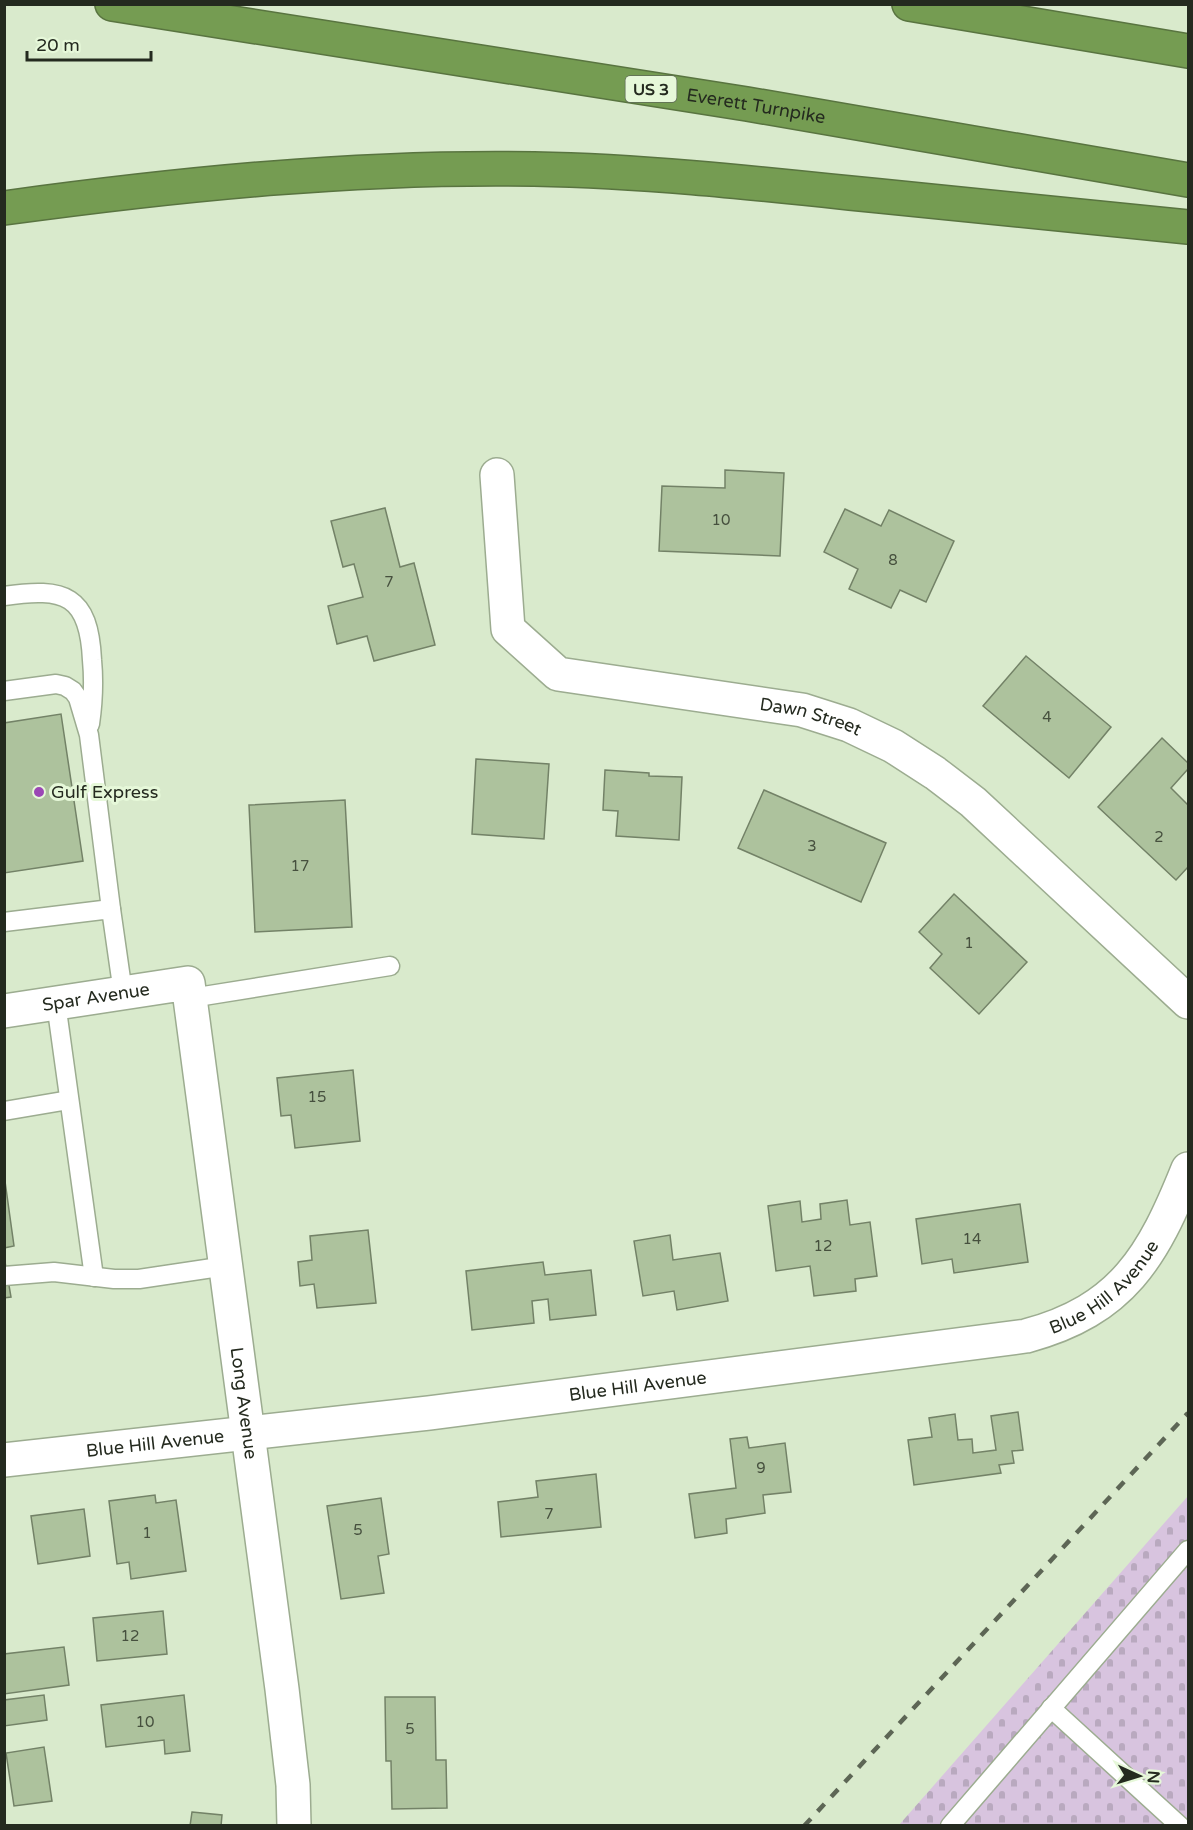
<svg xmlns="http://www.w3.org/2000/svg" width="1193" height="1830" font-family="'Varela Round',sans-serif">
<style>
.cemetery{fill:url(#cemetery-stones)}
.building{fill:#adc29d;stroke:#738267;stroke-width:1.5}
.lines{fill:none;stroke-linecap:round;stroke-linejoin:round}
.service-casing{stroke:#9cac90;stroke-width:21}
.minor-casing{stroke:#9cac90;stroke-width:36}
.tertiary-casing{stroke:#9cac90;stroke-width:36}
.motorway-casing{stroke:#597440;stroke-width:36}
.service{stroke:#fff;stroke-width:18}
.minor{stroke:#fff;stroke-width:33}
.tertiary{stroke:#fff;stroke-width:33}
.motorway{stroke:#759c52;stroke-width:33}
.rail{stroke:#5d6655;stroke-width:4.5;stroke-dasharray:10 10;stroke-linecap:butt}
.poi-dot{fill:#9b47b5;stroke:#e6f8d9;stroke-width:2}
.labels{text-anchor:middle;stroke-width:6;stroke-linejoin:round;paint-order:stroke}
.number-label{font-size:15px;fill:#46503e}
.shield{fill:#e6f8d9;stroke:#5e6857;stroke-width:1.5}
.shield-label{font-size:16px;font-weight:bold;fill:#242a1f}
.street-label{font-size:18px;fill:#242a1f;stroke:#e6f8d9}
.poi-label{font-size:18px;fill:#242a1f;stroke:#e6f8d9;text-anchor:start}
</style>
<defs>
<pattern id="cemetery-stones" width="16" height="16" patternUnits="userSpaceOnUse" patternTransform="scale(1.5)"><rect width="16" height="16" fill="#d8c4df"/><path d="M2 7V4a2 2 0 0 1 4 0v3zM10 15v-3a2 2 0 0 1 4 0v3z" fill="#b9a9bf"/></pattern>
</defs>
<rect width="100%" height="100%" fill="#d9eacc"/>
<polygon class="cemetery" points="1188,1496 1188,1825 899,1825"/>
<g class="building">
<polygon points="725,470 784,473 780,556 659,551 662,486 725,488"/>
<polygon points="385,508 400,567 414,563 435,645 374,661 367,636 337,644 328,606 363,597 354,564 343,567 331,521"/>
<polygon points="845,509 881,526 889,510 954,541 926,602 900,590 891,608 849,589 858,569 824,552"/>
<polygon points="1026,656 1111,727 1069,778 983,706"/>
<polygon points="61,714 83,861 4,873 4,723"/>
<polygon points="1162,738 1188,763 1188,769 1171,788 1188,805 1188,867 1176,880 1098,807"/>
<polygon points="476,759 549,764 544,839 472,834"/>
<polygon points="605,770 649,773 649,776 682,777 679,840 616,836 618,811 603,810"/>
<polygon points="764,790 886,843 861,902 738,848"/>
<polygon points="345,800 352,927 255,932 249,805"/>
<polygon points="954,894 1027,962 979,1014 930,968 942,954 919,932"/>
<polygon points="353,1070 360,1141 295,1148 291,1115 281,1116 277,1078"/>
<polygon points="4,1174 14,1246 4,1248"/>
<polygon points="847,1200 850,1225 870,1222 877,1276 855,1279 856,1291 814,1296 810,1266 776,1271 768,1206 800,1201 802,1222 821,1219 820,1204"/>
<polygon points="1020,1204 1028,1262 954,1273 952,1259 922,1264 916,1219"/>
<polygon points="368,1230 376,1303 317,1308 314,1284 300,1286 298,1262 312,1260 310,1236"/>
<polygon points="670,1235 673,1260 720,1253 728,1301 677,1310 674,1291 643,1296 634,1241"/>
<polygon points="4,1256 11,1297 4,1298"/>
<polygon points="543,1262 545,1275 591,1270 596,1315 550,1320 548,1299 532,1301 534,1323 472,1330 466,1271"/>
<polygon points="1018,1412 1023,1450 1012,1451 1014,1463 999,1465 1001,1473 914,1485 908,1440 932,1437 929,1418 955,1414 958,1440 972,1439 973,1453 996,1450 991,1416"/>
<polygon points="747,1437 749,1448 785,1443 791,1492 763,1495 765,1513 726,1519 727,1533 695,1538 689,1494 736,1488 730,1439"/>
<polygon points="596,1474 601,1527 501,1537 498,1502 538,1497 536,1481"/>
<polygon points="155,1495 156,1503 176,1500 186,1571 131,1579 129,1562 117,1564 109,1501"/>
<polygon points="381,1498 389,1554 378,1556 384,1593 341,1599 327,1506"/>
<polygon points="84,1509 90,1556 38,1564 31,1516"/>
<polygon points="163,1611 167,1654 97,1661 93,1618"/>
<polygon points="64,1647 69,1685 4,1694 4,1654"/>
<polygon points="44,1695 47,1720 4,1726 4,1700"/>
<polygon points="184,1695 190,1751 165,1754 164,1740 106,1747 101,1705"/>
<polygon points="385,1697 435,1697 436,1760 446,1760 447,1808 392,1809 391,1761 386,1761"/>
<polygon points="44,1747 52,1801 14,1806 6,1753"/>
<polygon points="192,1812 222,1815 221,1826 190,1826"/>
</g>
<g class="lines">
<defs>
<g id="service">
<path d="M4,596C65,587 89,595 92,660C94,681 93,703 90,724"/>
<polyline points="4,691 56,684 65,686 73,691 78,698 89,735 111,909"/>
<polyline points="4,922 111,909 123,993"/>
<polyline points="191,998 390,966"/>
<polyline points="56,1003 94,1277"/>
<polyline points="4,1111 69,1100"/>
<polyline points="4,1276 54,1272 114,1279 139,1279 226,1266"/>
<polyline points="1051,1708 1180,1826"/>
<polyline points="950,1826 1188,1550"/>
</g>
<g id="minor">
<path id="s1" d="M497,475L508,629L558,674L802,710L849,725L893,746L935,773L973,802L1188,1002"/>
<path id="s2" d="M4,1011L188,983L282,1689L293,1785L294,1826"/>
</g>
<g id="tertiary">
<path id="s3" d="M4,1460L429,1413L1026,1336C1123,1310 1153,1256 1188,1169"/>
</g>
<g id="motorway">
<path id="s4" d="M112,4L747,104L1188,180"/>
<polyline points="909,4 1188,51"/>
<path d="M4,208C180,184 357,166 534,169C640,171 745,182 850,193C963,204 1076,216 1188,227"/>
</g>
</defs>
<use href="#service" class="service-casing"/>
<use href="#minor" class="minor-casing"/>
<use href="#tertiary" class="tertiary-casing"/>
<use href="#motorway" class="motorway-casing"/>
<use href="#service" class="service"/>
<use href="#minor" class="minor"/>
<use href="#tertiary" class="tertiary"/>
<use href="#motorway" class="motorway"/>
<polyline class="rail" points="804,1826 1188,1413"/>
</g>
<circle class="poi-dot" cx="39" cy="792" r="6"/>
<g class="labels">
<g class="number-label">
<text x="721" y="525">10</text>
<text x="893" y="565">8</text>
<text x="389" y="587">7</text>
<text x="1047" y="722">4</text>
<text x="1159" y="842">2</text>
<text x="812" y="851">3</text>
<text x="300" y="871">17</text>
<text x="969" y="948">1</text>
<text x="317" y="1102">15</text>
<text x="972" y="1244">14</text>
<text x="823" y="1251">12</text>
<text x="761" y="1473">9</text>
<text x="549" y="1519">7</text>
<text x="358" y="1535">5</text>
<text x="147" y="1538">1</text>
<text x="130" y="1641">12</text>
<text x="145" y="1727">10</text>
<text x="410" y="1734">5</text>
</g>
<rect class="shield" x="625.5" y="76" width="51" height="26" rx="4.5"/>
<g class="shield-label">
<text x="651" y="95">US 3</text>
</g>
<g class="street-label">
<text dy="6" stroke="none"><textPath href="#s4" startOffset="652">Everett Turnpike</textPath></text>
<text dy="6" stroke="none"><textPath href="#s1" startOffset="478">Dawn Street</textPath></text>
<text dy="6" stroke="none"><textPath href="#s2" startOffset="93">Spar Avenue</textPath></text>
<text dy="6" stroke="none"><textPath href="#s3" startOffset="1124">Blue Hill Avenue</textPath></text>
<text dy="6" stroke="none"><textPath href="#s3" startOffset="638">Blue Hill Avenue</textPath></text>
<text dy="6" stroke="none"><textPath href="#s2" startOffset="610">Long Avenue</textPath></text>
<text dy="6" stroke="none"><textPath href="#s3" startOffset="152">Blue Hill Avenue</textPath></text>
</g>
<g class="poi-label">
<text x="51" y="798">Gulf Express</text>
</g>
</g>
<rect width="1193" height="1830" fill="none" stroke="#242a1f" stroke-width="12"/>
<g transform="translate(1139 1776) rotate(94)" stroke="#e6f8d9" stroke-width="4.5" paint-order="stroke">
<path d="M0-4.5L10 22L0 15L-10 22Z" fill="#242a1f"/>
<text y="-9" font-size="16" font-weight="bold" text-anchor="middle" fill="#242a1f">N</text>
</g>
<path d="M27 51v9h124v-9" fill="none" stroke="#242a1f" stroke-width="3"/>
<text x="36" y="51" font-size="18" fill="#242a1f" stroke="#e6f8d9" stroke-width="4.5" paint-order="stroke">20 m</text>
</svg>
